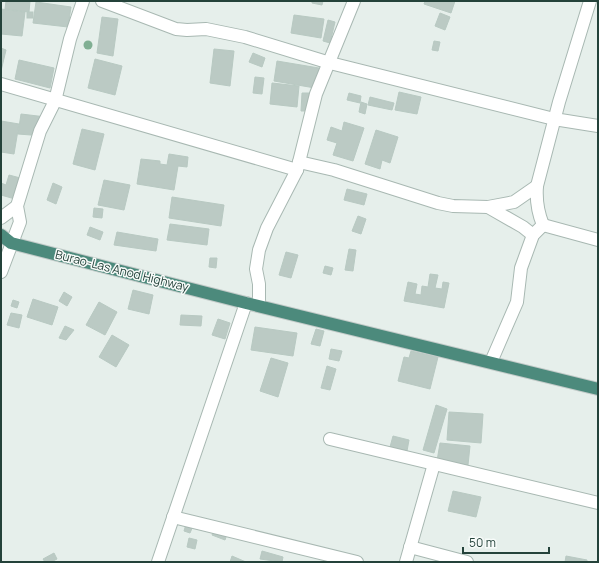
<svg xmlns="http://www.w3.org/2000/svg" width="599" height="563" font-family="Manrope,sans-serif">
<style>
.building{fill:#bbcac4;stroke:#b8c9c2}
.lines{fill:none;stroke-linecap:round;stroke-linejoin:round}
.minor-casing{stroke:#a8b8b2;stroke-width:14}
.trunk-casing{stroke:#c2cac8;stroke-width:14}
.minor{stroke:#fff;stroke-width:12}
.trunk{stroke:#4c8a7c;stroke-width:12}
.tree{fill:#80af93}
.labels{text-anchor:middle;stroke-width:3;stroke-linejoin:round;paint-order:stroke}
.street-label{font-size:12px;fill:#24423a;stroke:#f7fbf9}
</style>
<rect width="100%" height="100%" fill="#e6efeb"/>
<g class="building">
<polygon points="6,1 30,1 29,12 5,9"/>
<polygon points="312,1 323,1 322,5 312,3"/>
<polygon points="425,1 455,1 451,13 424,4"/>
<polygon points="36,2 71,7 68,27 33,23"/>
<polygon points="1,9 25,12 22,36 1,34"/>
<rect x="27" y="12" width="6" height="6"/>
<polygon points="440,13 450,17 445,30 435,26"/>
<polygon points="294,15 324,19 321,38 291,33"/>
<polygon points="102,17 118,19 113,56 97,53"/>
<polygon points="328,20 335,22 330,43 323,41"/>
<polygon points="434,41 440,42 438,51 432,50"/>
<polygon points="1,48 6,50 1,71"/>
<polygon points="214,49 234,51 230,86 210,83"/>
<polygon points="253,53 265,58 262,67 249,62"/>
<polygon points="95,59 122,66 115,95 88,88"/>
<polygon points="19,60 54,68 50,88 15,79"/>
<polygon points="277,61 319,68 315,88 274,81"/>
<polygon points="255,77 264,78 262,94 253,93"/>
<polygon points="272,83 299,86 297,107 270,104"/>
<polygon points="399,92 421,97 417,114 395,110"/>
<polygon points="302,93 310,93 308,111 301,111"/>
<polygon points="349,93 361,96 360,103 347,100"/>
<polygon points="370,97 394,103 392,110 368,105"/>
<polygon points="361,102 367,104 365,114 359,112"/>
<polygon points="21,114 46,117 44,136 18,134"/>
<polygon points="1,121 19,124 14,154 1,152"/>
<polygon points="344,122 364,128 353,161 333,155 337,143 327,140 331,127 342,131"/>
<polygon points="82,129 104,134 95,170 73,164"/>
<polygon points="376,130 398,137 390,163 382,160 380,169 365,164"/>
<polygon points="169,154 188,157 187,167 178,166 174,190 137,184 141,159 160,161 160,164 167,165"/>
<polygon points="9,175 28,180 22,201 1,195 1,183 6,185"/>
<polygon points="104,180 130,185 124,210 98,205"/>
<polygon points="53,183 62,187 56,204 47,200"/>
<polygon points="347,189 367,194 364,205 344,200"/>
<polygon points="172,197 224,205 221,226 169,218"/>
<polygon points="94,208 103,209 102,218 93,217"/>
<polygon points="358,216 366,219 361,234 352,231"/>
<polygon points="170,224 209,229 207,245 167,240"/>
<polygon points="90,227 103,232 100,240 87,235"/>
<polygon points="117,232 158,239 156,251 114,245"/>
<polygon points="349,249 356,250 353,271 345,270"/>
<polygon points="286,252 298,255 291,278 279,275"/>
<polygon points="210,258 217,258 216,268 209,267"/>
<polygon points="325,266 333,268 331,275 323,273"/>
<polygon points="430,274 438,275 435,288 442,289 443,282 449,283 444,308 404,301 408,282 417,284 415,294 421,295 422,286 428,287"/>
<polygon points="133,290 153,295 149,314 128,309"/>
<polygon points="64,292 72,297 67,306 59,301"/>
<polygon points="33,299 58,307 52,325 27,317"/>
<polygon points="13,300 19,302 17,308 11,306"/>
<polygon points="99,302 117,312 105,335 86,325"/>
<polygon points="11,313 22,315 19,328 7,325"/>
<polygon points="181,315 202,316 201,326 180,325"/>
<polygon points="218,319 230,323 225,339 212,335"/>
<polygon points="65,326 74,330 66,340 59,338"/>
<polygon points="255,327 297,333 293,356 251,350"/>
<polygon points="316,329 324,331 320,346 311,344"/>
<polygon points="112,335 129,345 116,367 99,357"/>
<polygon points="331,349 342,351 339,361 329,359"/>
<polygon points="411,351 438,357 430,389 398,381 404,357 409,358"/>
<polygon points="271,358 288,363 278,397 260,391"/>
<polygon points="327,366 336,369 330,390 321,388"/>
<polygon points="436,405 447,409 434,453 423,450"/>
<polygon points="449,412 483,414 481,443 447,440"/>
<polygon points="393,436 409,440 407,451 390,447"/>
<polygon points="440,443 470,446 468,465 437,461"/>
<polygon points="453,491 481,497 476,517 448,511"/>
<polygon points="217,522 230,526 225,540 212,535"/>
<polygon points="186,524 193,526 190,533 184,531"/>
<polygon points="189,538 197,540 195,549 187,547"/>
<polygon points="262,551 283,557 282,562 260,559"/>
<polygon points="54,553 57,559 51,562 45,562 43,559"/>
<polygon points="232,556 246,562 230,562"/>
<polygon points="566,556 587,560 587,562 565,562"/>
</g>
<g class="lines">
<defs>
<g id="minor">
<polyline points="102,1 176,29 187,30 206,29 245,37 330,63 554,119 598,126"/>
<polyline points="1,84 297,170"/>
<polyline points="299,162 334,170 438,203 453,206 488,207 514,202 537,186"/>
<polyline points="488,207 523,227 533,235"/>
<polyline points="1,218 17,206"/>
<polyline points="543,225 598,240"/>
<polyline points="1,272 20,222 17,206 40,131 55,101 70,39 83,1"/>
<polyline points="259,306 259,284 256,269 259,250 267,228 297,170 316,94 354,1"/>
<path d="M491,362L517,302L521,268L533,235L543,225C538,213 536,199 537,186L559,102L590,1"/>
<polyline points="330,439 598,503"/>
<polyline points="173,517 357,562"/>
<polyline points="410,547 467,562"/>
<polyline points="158,562 246,303"/>
<polyline points="406,562 434,464"/>
</g>
<polyline id="trunk" points="1,235 11,243 246,303 598,389"/>
</defs>
<use href="#minor" class="minor-casing"/>
<use href="#trunk" class="trunk-casing"/>
<use href="#minor" class="minor"/>
<use href="#trunk" class="trunk"/>
</g>
<circle class="tree" cx="88" cy="45" r="4.5"/>
<g class="labels">
<g class="street-label">
<text transform="translate(122 271) rotate(14)" y="4">Burao-Las Anod Highway</text>
</g>
</g>
<rect width="599" height="563" fill="none" stroke="#24423a" stroke-width="4"/>
<path d="M463 547v6h86v-6" fill="none" stroke="#24423a" stroke-width="2"/>
<text x="469" y="547" font-size="12" fill="#24423a" stroke="#f7fbf9" stroke-width="3" paint-order="stroke">50 m</text>
</svg>
